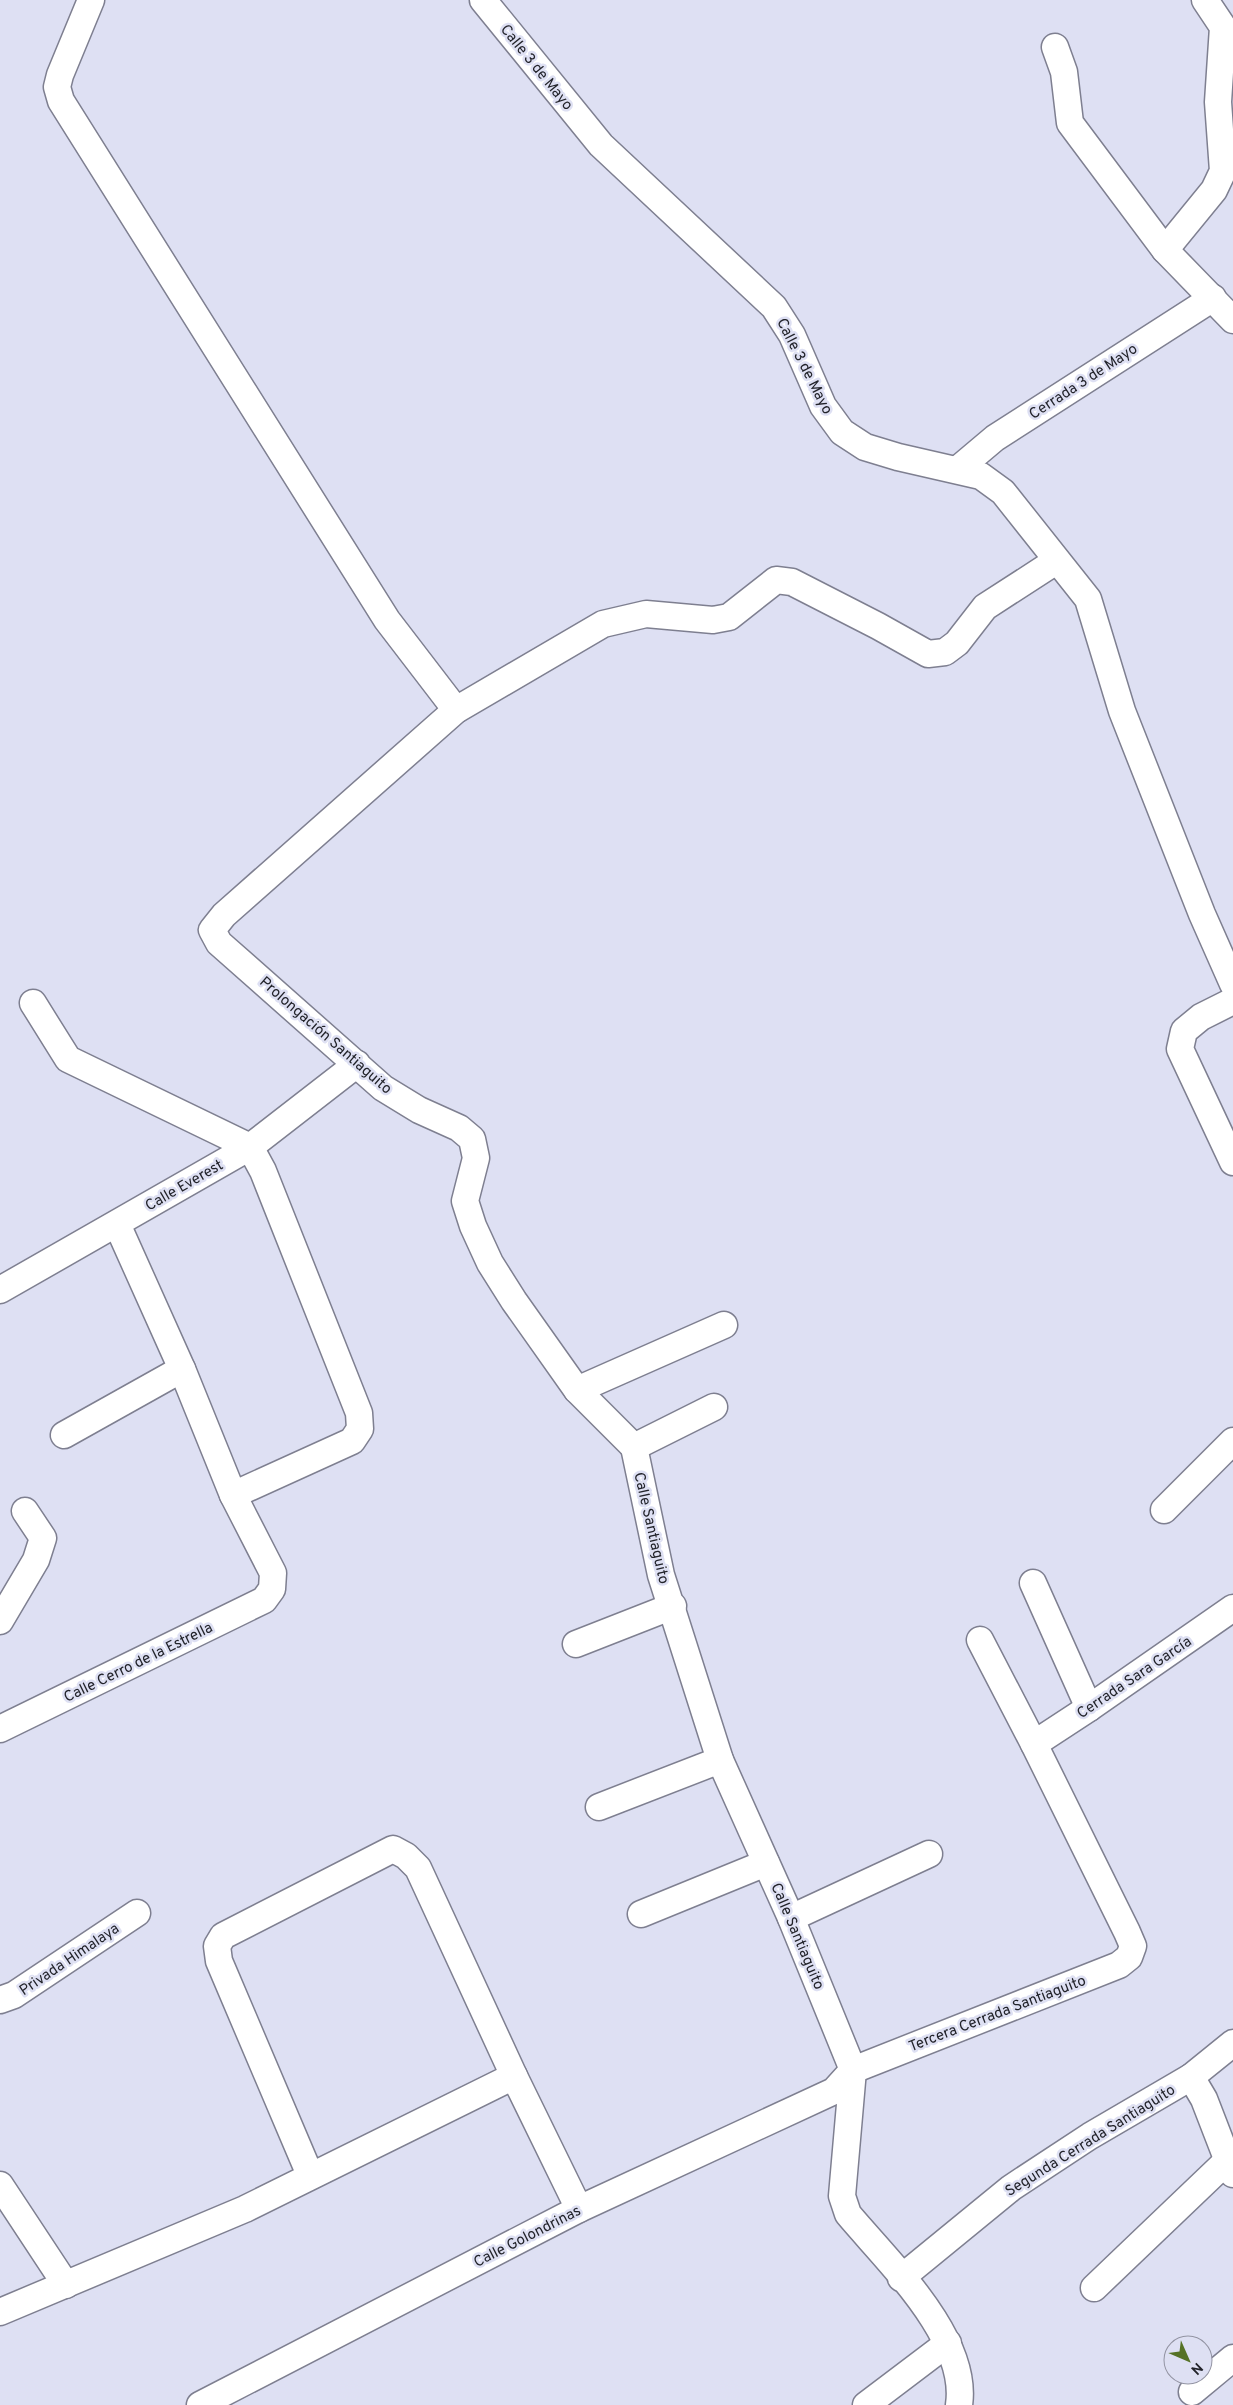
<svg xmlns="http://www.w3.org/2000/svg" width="1233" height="2405" font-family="Overpass,sans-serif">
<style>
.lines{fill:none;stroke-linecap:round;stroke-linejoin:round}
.minor-casing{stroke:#7e7f90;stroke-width:29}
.minor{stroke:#fff;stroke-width:26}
.labels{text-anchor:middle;stroke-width:5;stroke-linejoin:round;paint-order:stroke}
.street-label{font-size:15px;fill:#22232a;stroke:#dee0f3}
</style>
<rect width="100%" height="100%" fill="#dee0f3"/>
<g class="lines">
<defs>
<g id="minor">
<polyline points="91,0 60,75 57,87 61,101 387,620 456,710"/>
<polyline points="483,0 601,145 774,307 792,335 823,406 842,432 865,447 898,457 981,476 1003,492 1088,599 1122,711 1202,914 1233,984"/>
<polyline points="1055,47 1064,72 1070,123 1165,250 1233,320"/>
<polyline points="1165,250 1214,190 1223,171 1218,102 1223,27 1205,0"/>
<polyline points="957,470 995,438 1213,298"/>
<polyline points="1233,1001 1201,1017 1184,1031 1180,1049 1233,1162"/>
<polyline points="33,1003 68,1059 250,1147 263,1171 359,1413 360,1429 352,1441 233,1495"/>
<polyline points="0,1290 250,1147 357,1064"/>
<polyline points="577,1390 724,1325"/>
<polyline points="64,1435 182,1369"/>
<polyline points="634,1447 577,1390 514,1301 490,1263 473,1226 465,1201 476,1158 472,1139 459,1128 419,1110 383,1088 219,943 212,930 224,915 456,710 603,624 646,614 713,620 729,617 776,580 792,582 878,626 928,654 945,652 957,643 985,607 1056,561"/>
<path d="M634,1447L661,1575L720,1760L791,1918L853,2070L842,2196L848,2214C889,2263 969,2338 959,2405"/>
<polyline points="634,1447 714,1407"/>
<polyline points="1164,1510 1233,1441"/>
<polyline points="1033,1583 1089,1708"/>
<polyline points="0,1621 36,1560 43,1538 25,1511"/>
<polyline points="576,1644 673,1606"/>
<polyline points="0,1729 264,1600 272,1589 273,1573 233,1495 182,1369 117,1224"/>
<polyline points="1034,1744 1089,1708 1233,1608"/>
<polyline points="599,1807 720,1760"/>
<polyline points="641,1914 766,1863"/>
<polyline points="791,1918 929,1854"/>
<polyline points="0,2000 14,1995 137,1913"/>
<polyline points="1191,2077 1204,2099 1233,2174"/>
<polyline points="310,2175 219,1961 217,1946 223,1936 393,1849 406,1856 418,1868 514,2076 579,2209"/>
<polyline points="0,2185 66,2285"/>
<polyline points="901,2278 1011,2188 1090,2136 1191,2077 1233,2043"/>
<polyline points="1094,2288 1228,2160"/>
<polyline points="0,2312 245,2209 514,2076"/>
<polyline points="1192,2392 1233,2358"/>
<polyline points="200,2405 579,2209 834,2091 853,2070 1119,1965 1129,1957 1133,1946 1127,1932 1034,1744 980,1640"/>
<polyline points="866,2405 948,2343"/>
</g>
</defs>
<use href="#minor" class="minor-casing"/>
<use href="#minor" class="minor"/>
</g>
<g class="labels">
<g class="street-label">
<text transform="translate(537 67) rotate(51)" y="5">Calle 3 de Mayo</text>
<text transform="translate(805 366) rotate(63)" y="5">Calle 3 de Mayo</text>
<text transform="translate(1083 381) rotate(-33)" y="5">Cerrada 3 de Mayo</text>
<text transform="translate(326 1035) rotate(41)" y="5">Prolongación Santiaguito</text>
<text transform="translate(184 1185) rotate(-30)" y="5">Calle Everest</text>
<text transform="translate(652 1528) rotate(77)" y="5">Calle Santiaguito</text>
<text transform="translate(138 1662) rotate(-26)" y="5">Calle Cerro de la Estrella</text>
<text transform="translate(1134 1677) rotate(-34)" y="5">Cerrada Sara García</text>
<text transform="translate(798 1936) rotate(67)" y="5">Calle Santiaguito</text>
<text transform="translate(69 1959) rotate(-34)" y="5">Privada Himalaya</text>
<text transform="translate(997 2013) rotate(-21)" y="5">Tercera Cerrada Santiaguito</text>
<text transform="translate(1090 2140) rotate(-32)" y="5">Segunda Cerrada Santiaguito</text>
<text transform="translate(527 2236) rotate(-27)" y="5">Calle Golondrinas</text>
</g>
</g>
<g transform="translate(1188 2360) rotate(135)"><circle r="24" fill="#dee0f3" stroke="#9394a3"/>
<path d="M0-4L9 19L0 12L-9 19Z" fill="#567226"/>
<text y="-8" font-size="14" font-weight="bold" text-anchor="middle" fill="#22232a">N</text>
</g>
</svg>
